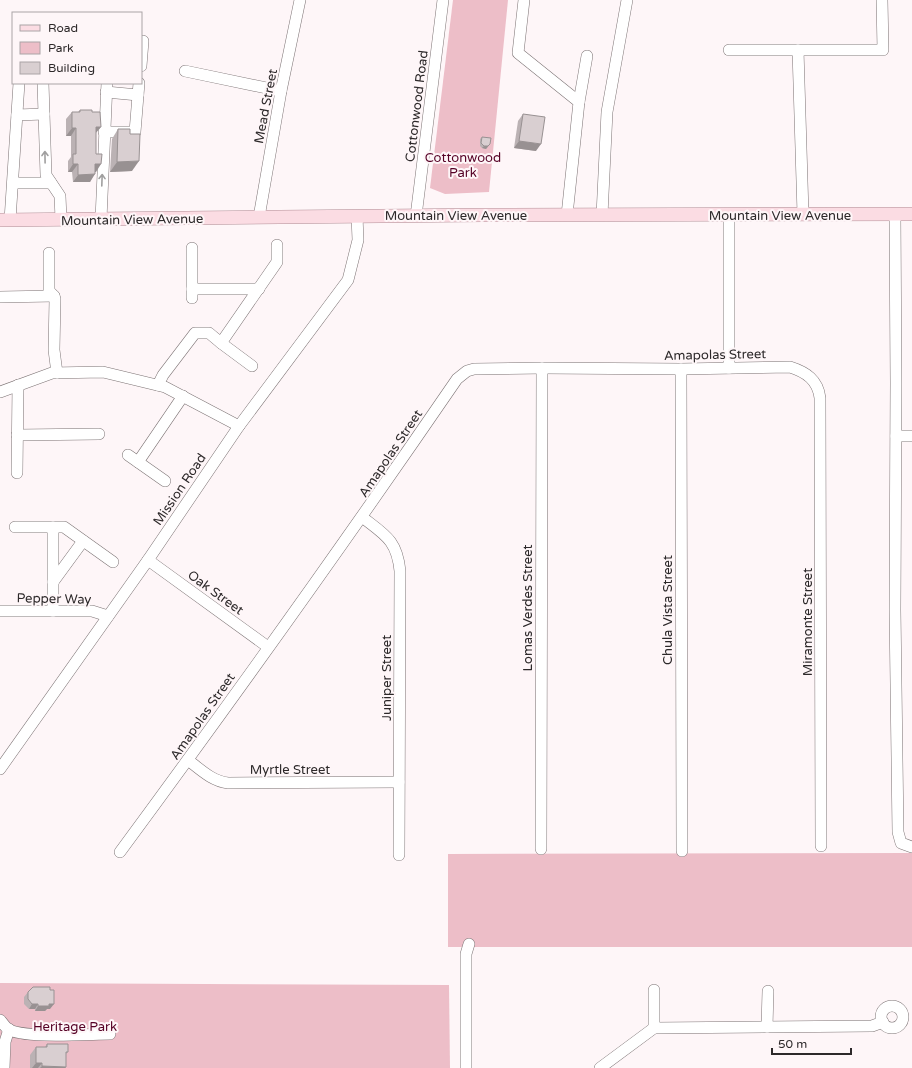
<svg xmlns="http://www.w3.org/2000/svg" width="912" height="1068" font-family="'Varela Round',sans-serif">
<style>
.green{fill:#edbec8}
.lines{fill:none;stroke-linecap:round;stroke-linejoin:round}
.minor-casing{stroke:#7d7475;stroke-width:12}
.major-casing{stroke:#b18e96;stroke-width:14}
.minor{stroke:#fff;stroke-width:11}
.major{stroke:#fbdce3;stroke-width:13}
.wall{fill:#bbb2b4}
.shaded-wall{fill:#989192}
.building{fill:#d9cfd1;stroke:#989192}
.oneway{stroke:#a09f9f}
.labels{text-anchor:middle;stroke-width:4;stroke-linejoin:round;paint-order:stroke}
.street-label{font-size:13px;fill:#2d292a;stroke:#fef6f8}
.park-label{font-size:13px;fill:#560226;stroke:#fef6f8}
</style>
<rect width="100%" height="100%" fill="#fef6f8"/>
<g class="green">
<polygon points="453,0 508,0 489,192 445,194 430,188"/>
<polygon points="912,853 912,947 448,947 448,854"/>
<polygon points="0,983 449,985 450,1068 0,1068"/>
</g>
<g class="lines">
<defs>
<g id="minor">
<polyline points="524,0 518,53 579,102 567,215"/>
<polyline points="141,42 143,41 141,66"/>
<polyline points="729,50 798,50"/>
<polyline points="185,71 281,91"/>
<polyline points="43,83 46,175 60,196 61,219"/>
<polyline points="106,92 138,95"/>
<polyline points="579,102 587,56"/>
<polyline points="17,115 44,114"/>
<polyline points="104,132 135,132 139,83"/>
<polyline points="13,183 51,183"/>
<polyline points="803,214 798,50 883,50 882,0"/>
<polyline points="895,214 896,383 895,610 898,832 901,843 912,847"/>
<polyline points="602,215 607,112 627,0"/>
<polyline points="729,215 729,368"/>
<polyline points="416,216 443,0"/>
<polyline points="259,217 281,91 300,0"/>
<polyline points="101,219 107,83"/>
<polyline points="10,220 19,83"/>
<polyline points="192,248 192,298"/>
<polyline points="49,253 49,291 54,296 55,299 54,350 57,373"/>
<polyline points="192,289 259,289"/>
<polyline points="0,297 54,296"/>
<polyline points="221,343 252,366"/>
<polyline points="681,369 682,851"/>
<polyline points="158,385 163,375 195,333 209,333 221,343 277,262 277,245"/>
<polyline points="0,392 52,373 103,372 165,387 239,426"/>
<polyline points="17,435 99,434"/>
<polyline points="896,436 912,436"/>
<polyline points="128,455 165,481"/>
<polyline points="138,462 183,396"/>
<polyline points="17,473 18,385"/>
<path d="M362,517C385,535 397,540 400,571L399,855"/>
<polyline points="15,527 64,527 113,562"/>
<polyline points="148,560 268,647"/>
<polyline points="53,582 83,541"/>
<polyline points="0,611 92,611 108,616"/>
<polyline points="53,611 53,527"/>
<path d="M188,760C201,770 212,781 228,783L399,782"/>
<polyline points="0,769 148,560 239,426 348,280 358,240 357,216"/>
<polyline points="541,849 542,368"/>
<path d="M120,852C235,696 348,538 457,379L467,371L474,369L542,368L681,369L790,367C806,372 818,380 820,398L821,846"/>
<polyline points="654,990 654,1028"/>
<circle cx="892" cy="1017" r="11"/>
<path d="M0,1020C3,1023 5,1027 8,1029C23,1039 90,1034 110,1034"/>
<polyline points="767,1027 768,991"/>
<polyline points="4,1068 5,1042 9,1029"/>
<polyline points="466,1068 466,954 469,944"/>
<polyline points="600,1068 654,1028 872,1026 883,1022"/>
</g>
<polyline id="major" points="0,220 482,215 912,214"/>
</defs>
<use href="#minor" class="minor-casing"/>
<use href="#major" class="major-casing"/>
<use href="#minor" class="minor"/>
<use href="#major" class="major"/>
</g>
<g class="wall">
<polygon points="80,110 96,134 96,172 95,172 90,182 73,182 72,172 68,172 68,161 71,157 71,136 66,136 66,119 72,112 78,112"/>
<polygon points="523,114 536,151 514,148 518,121"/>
<polygon points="118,129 132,171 110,172 112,139"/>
<polygon points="482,137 490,144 486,149 482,148 480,146 480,139"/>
<polygon points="28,992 50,1009 47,1009 45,1011 35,1011 35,1009 29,1009 24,1004 24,997"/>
<polygon points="47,1044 68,1052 66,1054 66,1067 65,1068 30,1068 30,1055 36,1047 45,1047"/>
</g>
<g class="shaded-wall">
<polygon points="96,127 101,127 95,134"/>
<polygon points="72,128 76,128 71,136 66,136"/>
<polygon points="519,141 541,144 536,151 514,148"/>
<polygon points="490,144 486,149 482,148 484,146"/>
<polygon points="139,161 132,171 110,172 117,162"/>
<polygon points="73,164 78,164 72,172 68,172"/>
<polygon points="95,164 101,164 96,172 90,172"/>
<polygon points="95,174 90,182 73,182 78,175"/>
<polygon points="32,1004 38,1004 35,1009 29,1009"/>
<polygon points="49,1004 54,1004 50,1009 47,1009 45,1011 35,1011 38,1006"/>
<polygon points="36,1063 42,1063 38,1068 32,1068"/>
<polygon points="42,1066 66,1067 65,1068 40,1068"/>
</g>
<g class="building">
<polygon points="80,110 92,110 92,112 100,112 101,127 96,127 96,154 102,154 101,164 95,164 95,174 78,175 78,164 73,164 73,154 76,154 76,128 72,128 72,112 80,112"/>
<polygon points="523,114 545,117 541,144 519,141"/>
<polygon points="118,129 130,129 130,134 140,134 139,161 117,162"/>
<polygon points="482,137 491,138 490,144 488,146 484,146 481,143"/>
<polygon points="33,987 50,987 50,990 54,990 54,1004 49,1004 49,1006 38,1006 38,1004 32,1004 28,999 28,992"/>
<polygon points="47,1044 68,1044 68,1052 66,1052 66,1067 42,1066 42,1063 36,1063 36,1047 47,1047"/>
</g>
<defs><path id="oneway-shaft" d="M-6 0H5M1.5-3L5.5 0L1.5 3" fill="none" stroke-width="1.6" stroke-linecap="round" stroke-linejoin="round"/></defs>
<g class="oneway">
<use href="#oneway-shaft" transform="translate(45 157) rotate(-91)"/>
<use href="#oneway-shaft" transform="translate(102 180) rotate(-88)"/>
</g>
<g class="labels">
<g class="street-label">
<text transform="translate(265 106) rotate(-79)" y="5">Mead Street</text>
<text transform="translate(416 106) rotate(-83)" y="5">Cottonwood Road</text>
<text x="456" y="220">Mountain View Avenue</text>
<text x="780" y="220">Mountain View Avenue</text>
<text transform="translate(132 219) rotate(-1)" y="5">Mountain View Avenue</text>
<text transform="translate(715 354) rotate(-1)" y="5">Amapolas Street</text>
<text transform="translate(390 453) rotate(-56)" y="5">Amapolas Street</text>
<text transform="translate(179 489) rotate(-56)" y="5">Mission Road</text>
<text transform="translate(216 592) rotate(36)" y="5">Oak Street</text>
<text transform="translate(54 598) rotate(1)" y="5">Pepper Way</text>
<text transform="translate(527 608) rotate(-90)" y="5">Lomas Verdes Street</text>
<text transform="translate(667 610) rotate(-90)" y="5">Chula Vista Street</text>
<text transform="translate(807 622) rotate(-90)" y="5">Miramonte Street</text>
<text transform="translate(386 678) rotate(-90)" y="5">Juniper Street</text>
<text transform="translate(202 716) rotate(-55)" y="5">Amapolas Street</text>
<text x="290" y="774">Myrtle Street</text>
</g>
<g class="park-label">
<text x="463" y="162">Cottonwood<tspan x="463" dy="15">Park</tspan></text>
<text x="75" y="1031">Heritage Park</text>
</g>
</g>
<rect x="12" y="12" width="130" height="72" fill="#fef6f8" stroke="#aaa4a6"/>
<rect x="20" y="25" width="20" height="6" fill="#fbdce3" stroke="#aaa4a6"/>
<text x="48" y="32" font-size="12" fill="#2d292a">Road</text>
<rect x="20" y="42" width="20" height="12" fill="#edbec8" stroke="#aaa4a6"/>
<text x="48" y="52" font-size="12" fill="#2d292a">Park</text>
<rect x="20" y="62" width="20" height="12" fill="#d9cfd1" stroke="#aaa4a6"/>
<text x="48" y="72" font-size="12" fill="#2d292a">Building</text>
<path d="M772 1048v6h79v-6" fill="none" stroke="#2d292a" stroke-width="2"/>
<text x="778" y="1048" font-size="12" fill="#2d292a" stroke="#fef6f8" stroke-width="3" paint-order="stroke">50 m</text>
</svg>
